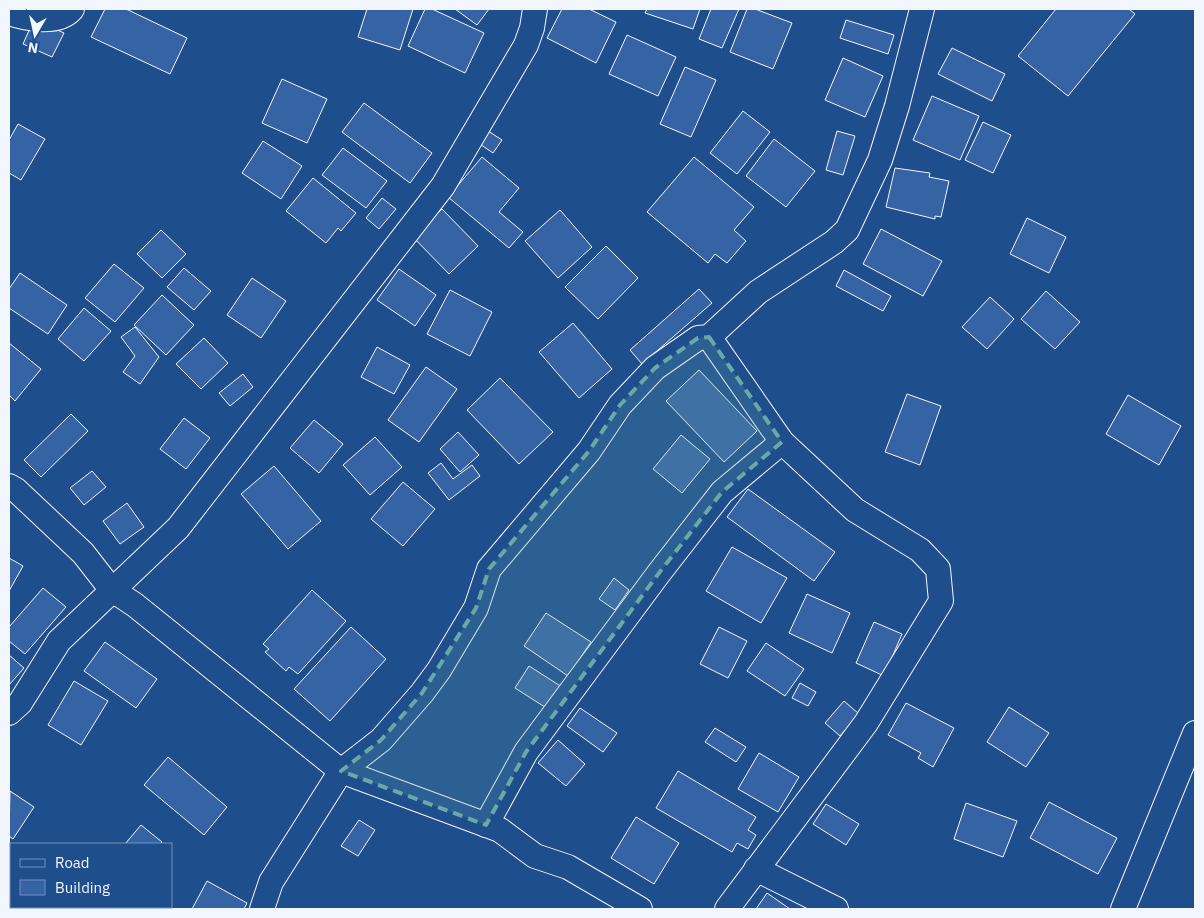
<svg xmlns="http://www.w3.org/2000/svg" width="1204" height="918" font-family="'IBM Plex Sans',sans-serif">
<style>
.building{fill:#3563a3;stroke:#f2f6ff}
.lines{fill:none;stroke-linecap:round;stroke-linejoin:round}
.minor-casing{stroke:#f2f6ff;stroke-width:26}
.minor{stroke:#1f4e8c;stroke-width:24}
.marked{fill:#6aa9a8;fill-opacity:0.2;stroke:#6aa9a8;stroke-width:4;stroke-dasharray:10 6;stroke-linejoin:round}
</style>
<rect width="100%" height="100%" fill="#1f4e8c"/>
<g class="building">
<polygon points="105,9 126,9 187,38 170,74 91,37"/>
<polygon points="367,9 413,9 400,50 358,37"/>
<polygon points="425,9 432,9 484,33 465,73 408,46"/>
<polygon points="455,9 489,9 477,25"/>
<polygon points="562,9 589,9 616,22 596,63 547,38"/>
<polygon points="647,9 700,9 693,29 645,13"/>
<polygon points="711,9 739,9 722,48 699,39"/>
<polygon points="747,9 755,9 792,23 773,69 730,52"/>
<polygon points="1056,9 1129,9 1135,14 1068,96 1018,56"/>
<polygon points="34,19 64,33 52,57 23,44"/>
<polygon points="846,20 894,35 888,54 840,38"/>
<polygon points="627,35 676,57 658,96 609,74"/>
<polygon points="952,48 1005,74 992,101 938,74"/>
<polygon points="843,58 883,76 865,117 825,100"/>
<polygon points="685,67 716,80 691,137 660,124"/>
<polygon points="282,79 327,99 307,143 262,123"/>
<polygon points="932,96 979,116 960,160 913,140"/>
<polygon points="364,103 432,153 410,183 342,132"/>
<polygon points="743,111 770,132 737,174 710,153"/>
<polygon points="983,122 1011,135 993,173 965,160"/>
<polygon points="18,124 45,139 21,180 9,173 9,140"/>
<polygon points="482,127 502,140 493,153 474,140"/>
<polygon points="837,131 855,136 843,175 826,170"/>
<polygon points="774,139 815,171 786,207 746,176"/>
<polygon points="263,141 302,166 281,199 242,173"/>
<polygon points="343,148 387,181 366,208 322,175"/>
<polygon points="482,157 519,188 499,212 523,232 509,248 448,197"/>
<polygon points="694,157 754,207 734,230 746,241 727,263 715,254 708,263 647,212"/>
<polygon points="895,168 930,173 929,177 949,181 941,217 935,216 935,219 886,207"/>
<polygon points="313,178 356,213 341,231 338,228 326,243 286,211"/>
<polygon points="382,198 396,209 379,229 366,218"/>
<polygon points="442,209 478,246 449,274 413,237"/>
<polygon points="560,210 592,247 558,278 525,241"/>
<polygon points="1027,218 1066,237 1049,273 1010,254"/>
<polygon points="881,229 942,261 923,296 863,264"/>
<polygon points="161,230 186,254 162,278 137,254"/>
<polygon points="606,246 638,278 598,319 565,287"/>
<polygon points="114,264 144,288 115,322 85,298"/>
<polygon points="184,268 211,291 194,310 167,287"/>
<polygon points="399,269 436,295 415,326 377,300"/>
<polygon points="844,270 891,296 883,311 836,286"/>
<polygon points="20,273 67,305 48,334 9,308 9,289"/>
<polygon points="252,278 286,301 261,338 227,315"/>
<polygon points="699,289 712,303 642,364 630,350"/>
<polygon points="450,290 492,312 470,356 427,334"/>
<polygon points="1046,291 1080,322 1055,349 1021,319"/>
<polygon points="162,295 194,325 166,355 134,325"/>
<polygon points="990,297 1014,319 987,349 962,327"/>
<polygon points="84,308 111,331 84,361 58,339"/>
<polygon points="573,323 612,369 579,398 539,352"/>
<polygon points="135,327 159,357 140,384 123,372 135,356 121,337"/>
<polygon points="204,338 228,363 201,389 176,364"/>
<polygon points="9,343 41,369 15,401 9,395"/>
<polygon points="377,347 410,365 394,394 361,377"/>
<polygon points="426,367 457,389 419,442 388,420"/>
<polygon points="699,370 757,431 724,462 666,401"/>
<polygon points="243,374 253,387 230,406 219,393"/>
<polygon points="500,378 553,432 519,464 467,410"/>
<polygon points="907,394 941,406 920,465 885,452"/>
<polygon points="1128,395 1181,426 1159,465 1106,434"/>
<polygon points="71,414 88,431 41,477 24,460"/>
<polygon points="184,418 210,438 186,469 160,449"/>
<polygon points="314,420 343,444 319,473 290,448"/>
<polygon points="458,432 479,455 460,472 440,449"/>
<polygon points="681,435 710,459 682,493 653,469"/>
<polygon points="375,437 402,467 370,495 343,465"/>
<polygon points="441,463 453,479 472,465 480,476 449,500 428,473"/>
<polygon points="274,466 321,521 288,549 241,494"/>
<polygon points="92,471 106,487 84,505 70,488"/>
<polygon points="403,482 435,509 403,546 371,519"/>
<polygon points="748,489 835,552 814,581 727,517"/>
<polygon points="127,503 144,527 120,544 103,521"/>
<polygon points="732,547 787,578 761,623 706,591"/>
<polygon points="9,558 23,566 9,591"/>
<polygon points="614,578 629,590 615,610 599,599"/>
<polygon points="43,588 66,607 25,654 9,641 9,627"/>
<polygon points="312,590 346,621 298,674 289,667 286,671 265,652 269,649 263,644"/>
<polygon points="807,594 850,613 832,653 789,633"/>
<polygon points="546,613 591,642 568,676 524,646"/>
<polygon points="874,622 902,634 884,676 856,663"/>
<polygon points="351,627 386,659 330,721 294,689"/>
<polygon points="719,627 747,641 728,678 700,664"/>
<polygon points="105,642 157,679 136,708 84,671"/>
<polygon points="766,643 804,669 785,696 747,671"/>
<polygon points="9,655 24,668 9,685"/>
<polygon points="529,666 562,687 548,709 515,688"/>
<polygon points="74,681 108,701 81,745 48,725"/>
<polygon points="800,683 816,692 808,706 792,698"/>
<polygon points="844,701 859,714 840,736 825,723"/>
<polygon points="906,703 954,728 933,767 918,758 921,753 888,735"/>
<polygon points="1009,707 1049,733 1026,767 987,742"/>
<polygon points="580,708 617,733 603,752 567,726"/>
<polygon points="715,728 746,747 736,762 705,742"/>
<polygon points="558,740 585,764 566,786 538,763"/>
<polygon points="759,753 799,777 778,812 738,789"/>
<polygon points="168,757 227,807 204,835 144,785"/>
<polygon points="678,771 756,817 748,830 756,835 748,849 737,843 732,852 656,808"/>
<polygon points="10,791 34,807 13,839 9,836"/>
<polygon points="1049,802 1117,838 1098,874 1030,838"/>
<polygon points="966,803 1017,821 1003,857 954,839"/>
<polygon points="826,804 859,824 846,845 813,824"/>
<polygon points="636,817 679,843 654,884 611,858"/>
<polygon points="359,820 375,830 358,856 341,846"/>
<polygon points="141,825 162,842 160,844 125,844"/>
<polygon points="207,881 247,903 244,909 192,909"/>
<polygon points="767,893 790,909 756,909"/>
</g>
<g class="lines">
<defs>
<g id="minor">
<path d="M9,13C26,19 59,25 72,9"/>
<polyline points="709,337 782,442 855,510 920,550 938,569 941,601 866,723 727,909"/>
<polyline points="9,486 16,490 83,553 111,589 135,605 341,771 500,830 535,856 568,867 640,909"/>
<polyline points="9,713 20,703 59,641 178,528 443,186 526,45 532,28 535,9"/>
<polyline points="486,825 526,752 659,573 722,492 782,442"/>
<polyline points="756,869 836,909"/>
<polyline points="262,909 271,882 341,771 381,740 422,693 439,670 476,608 489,569 589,451 620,405 655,368 698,338 709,337 758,292 834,242 847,230 880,160 897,106 922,9"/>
<polyline points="1123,909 1195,733"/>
</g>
</defs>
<use href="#minor" class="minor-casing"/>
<use href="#minor" class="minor"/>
</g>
<path class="marked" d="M709,337L782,442L722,492L659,573L526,752L486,825L341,771L381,740L422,693L476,608L489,569L589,451L620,405L655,368L698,338Z"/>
<rect width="1204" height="918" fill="none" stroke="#f2f6ff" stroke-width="20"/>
<rect x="10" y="843" width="162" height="65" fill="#1f4e8c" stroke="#7391ba"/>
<rect x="20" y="859" width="25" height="8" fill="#1f4e8c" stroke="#7391ba"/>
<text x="55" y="868" font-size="15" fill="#f2f6ff">Road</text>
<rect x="20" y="880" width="25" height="15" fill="#3563a3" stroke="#7391ba"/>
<text x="55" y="893" font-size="15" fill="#f2f6ff">Building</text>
<g transform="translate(35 35) rotate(189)" stroke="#1f4e8c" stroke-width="4" paint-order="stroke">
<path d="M0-4L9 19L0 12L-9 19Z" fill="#f2f6ff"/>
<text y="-8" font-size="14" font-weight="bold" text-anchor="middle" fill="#f2f6ff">N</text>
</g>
</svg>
